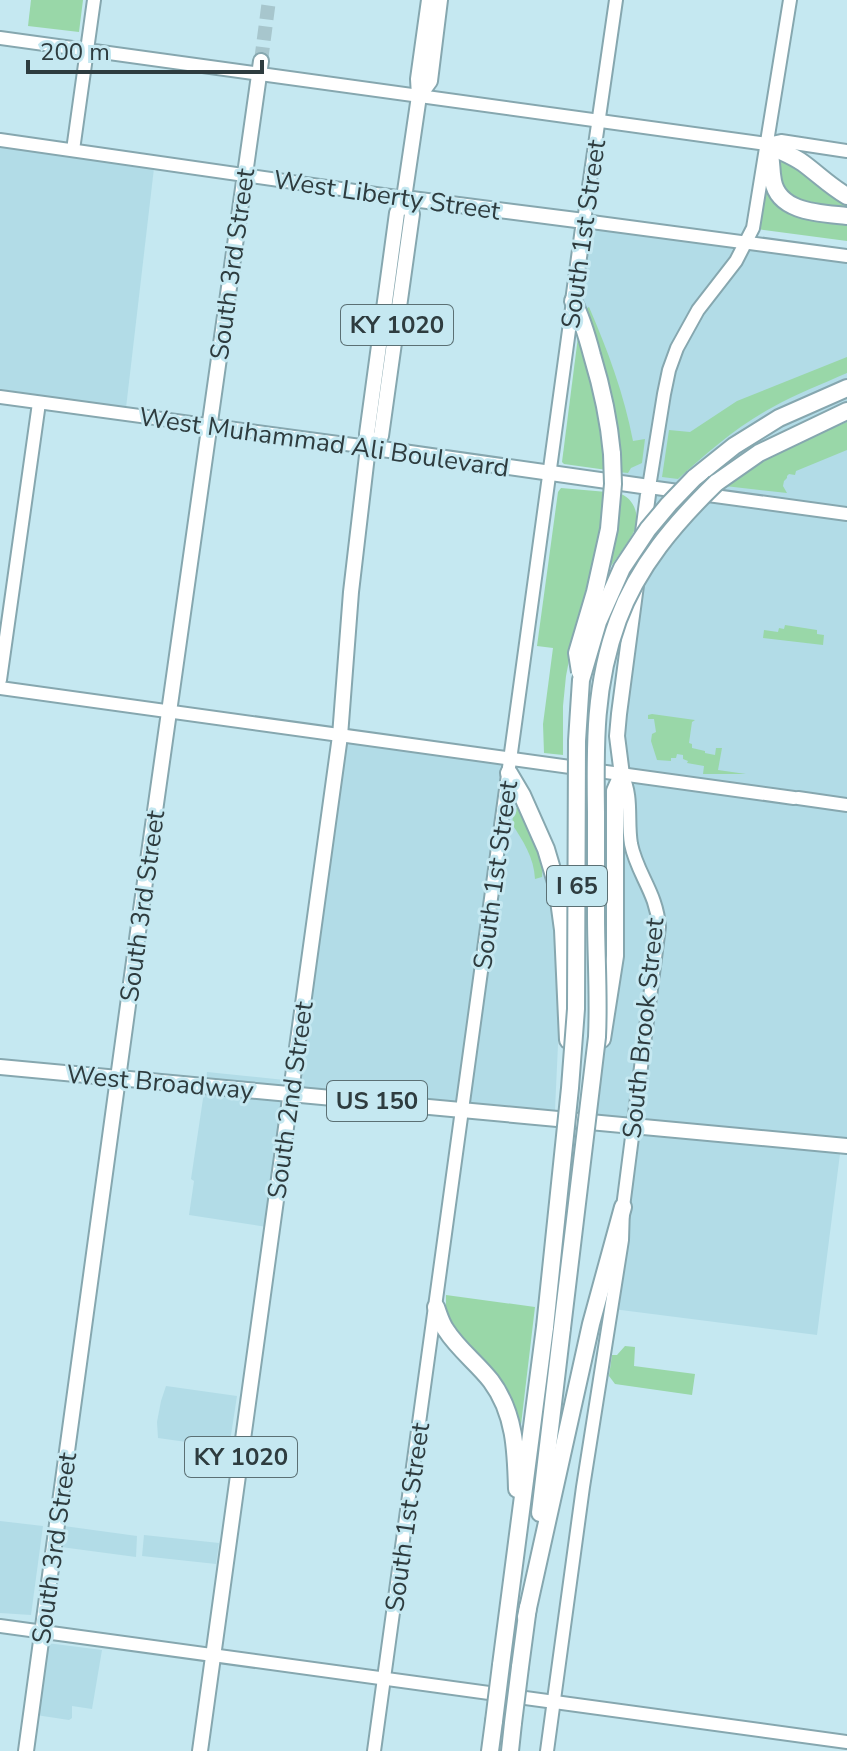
<svg xmlns="http://www.w3.org/2000/svg" width="847" height="1751" font-family="'Nunito Sans',sans-serif">
<style>
.built{fill:#b2dce7}
.green{fill:#99d7a8}
.lines{fill:none;stroke-linecap:round;stroke-linejoin:round}
.primary-tunnel{stroke:#a7c6cd;stroke-width:14;stroke-dasharray:14 7;stroke-linecap:butt}
.secondary-casing{stroke:#86a7af;stroke-width:16}
.primary-casing{stroke:#86a7af;stroke-width:18}
.highway-casing{stroke:#86a7af;stroke-width:20}
.secondary{stroke:#fff;stroke-width:12}
.primary{stroke:#fff;stroke-width:14}
.highway{stroke:#fff;stroke-width:16}
.highway-bridge-casing{stroke:#86a7af;stroke-width:20;stroke-linecap:butt}
.highway-bridge{stroke:#fff;stroke-width:16}
.labels{text-anchor:middle;stroke-width:6;stroke-linejoin:round;paint-order:stroke}
.shield{fill:#c5e8f1;stroke:#5b7074;stroke-width:2}
.shield-label{font-size:24px;font-weight:bold;fill:#2e3c3f}
.street-label{font-size:26px;fill:#2e3c3f;stroke:#c5e8f1}
</style>
<rect width="100%" height="100%" fill="#c5e8f1"/>
<g class="built">
<polygon points="0,146 154,168 126,408 0,389"/>
<polygon points="584,221 847,256 847,1146 841,1146 817,1335 613,1309 634,1124 587,1117 612,974 619,783 649,487 620,483 573,301"/>
<polygon points="342,741 507,764 552,888 558,948 560,1001 555,1110 288,1087 267,1227 189,1215 194,1181 191,1179 207,1072 294,1081"/>
<polygon points="166,1386 237,1396 229,1448 158,1438 157,1422 161,1401"/>
<polygon points="0,1521 43,1526 31,1615 0,1613"/>
<polygon points="64,1526 137,1536 136,1557 61,1547"/>
<polygon points="144,1535 219,1543 216,1564 142,1556"/>
<polygon points="47,1643 102,1650 92,1709 72,1706 72,1718 69,1720 36,1715"/>
</g>
<g class="green">
<polygon points="31,0 83,0 79,32 28,26"/>
<polygon points="778,160 787,161 795,164 846,205 846,209 793,198 781,191"/>
<polygon points="768,175 768,189 847,222 847,241 757,229 762,212"/>
<path d="M589,307C608,351 624,394 633,441L645,439L642,463L631,468L628,473L618,472L584,310Z"/>
<polygon points="579,329 597,388 607,470 564,464 562,462"/>
<path d="M847,357V373C822,384 796,394 773,407C737,426 708,452 678,479L662,477L669,430L690,432L737,401Z"/>
<path d="M847,422V450L796,471L795,475L789,474L787,476V478L784,481L783,486L787,493L725,486C763,458 804,440 847,422Z"/>
<polygon points="561,488 607,492 601,541 572,645 566,676 563,706 563,755 544,753 543,724 553,648 537,646 558,492"/>
<path d="M618,493C633,497 640,513 635,529C631,540 611,565 604,577Z"/>
<polygon points="785,625 817,630 817,634 824,635 823,645 763,638 764,630 778,632 779,628 784,629"/>
<polygon points="652,714 695,720 692,722 689,743 692,744 692,748 705,751 705,753 715,755 716,748 722,748 718,770 746,774 703,774 704,766 687,763 688,761 683,759 683,755 677,754 676,758 671,758 671,761 657,760 651,741 652,734 656,732 654,719 648,719 648,715"/>
<path d="M517,808L519,809L543,862L542,877L535,879C534,857 523,841 512,824L514,809Z"/>
<polygon points="446,1295 535,1307 518,1450 517,1430 461,1345 446,1313"/>
<polygon points="625,1346 635,1347 634,1366 695,1374 692,1395 615,1384 609,1376 612,1355 617,1355"/>
</g>
<g class="lines">
<polyline class="primary-tunnel" points="261,61 269,0"/>
<defs>
<g id="secondary">
<polyline points="616,0 584,221 847,256"/>
<polyline points="790,0 753,228 736,261 698,310 677,348 669,370 664,394 649,487 847,514"/>
<polyline points="0,38 767,144 781,141 847,151"/>
<polyline points="0,140 404,198"/>
<polyline points="73,150 94,0"/>
<polyline points="0,397 368,447"/>
<polyline points="0,680 39,403"/>
<polyline points="0,688 794,798"/>
<polyline points="798,798 847,805"/>
<polyline points="0,1626 847,1742"/>
<polyline points="374,1751 573,301"/>
<path d="M547,1751L583,1487L622,1240L623,1207L659,927C657,893 637,874 631,844C627,820 633,797 622,775"/>
</g>
<g id="primary">
<polyline points="419,96 430,81 440,0"/>
<polyline points="404,198 584,221 573,301"/>
<polyline points="368,447 649,487 619,714 617,736 622,775"/>
<polyline points="368,447 381,436 412,214 404,198"/>
<polyline points="0,1067 847,1146"/>
<polyline points="26,1751 141,910 261,61"/>
<polyline points="200,1751 340,736 351,592 368,447 367,434 397,213 404,198 413,137 419,96 418,79 429,0"/>
</g>
<g id="highway">
<path d="M767,144C773,160 770,166 773,181C779,213 821,213 847,216"/>
<path d="M767,144C779,151 792,155 803,163C818,174 831,187 847,196"/>
<path d="M573,301C582,318 587,336 592,355C602,388 609,420 612,454"/>
<polyline points="694,478 734,446 779,418 847,388"/>
<polyline points="716,483 759,453 847,411"/>
<polyline points="509,773 522,795 546,849 557,886 563,930 568,1040"/>
<polyline points="602,1039 615,956 615,791 622,775"/>
<path d="M436,1307C439,1315 441,1323 446,1330C458,1349 477,1363 491,1381C515,1413 516,1451 517,1489"/>
<polyline points="540,1513 562,1328"/>
<polyline points="526,1617 591,1324 623,1207"/>
<polyline points="501,1665 545,1327"/>
<polyline points="520,1667 528,1607"/>
<polyline points="490,1751 494,1721"/>
<polyline points="510,1751 513,1723"/>
</g>
</defs>
<use href="#secondary" class="secondary-casing"/>
<use href="#primary" class="primary-casing"/>
<use href="#highway" class="highway-casing"/>
<use href="#secondary" class="secondary"/>
<use href="#primary" class="primary"/>
<use href="#highway" class="highway"/>
<defs>
<g id="highway-bridge">
<polyline points="580,672 577,653 595,592 609,529 613,484 612,454"/>
<polyline points="545,1327 570,1088 576,1009 577,741 581,680 598,622 622,568 648,529 669,504 694,478"/>
<path d="M562,1328L597,1037C599,996 596,956 596,915C596,881 596,847 596,812C595,745 594,685 618,620C638,566 675,523 716,483"/>
<polyline points="494,1721 501,1665"/>
<polyline points="513,1723 520,1667"/>
</g>
</defs>
<use href="#highway-bridge" class="highway-bridge-casing"/>
<use href="#highway-bridge" class="highway-bridge"/>
</g>
<g class="labels">
<g class="shield">
<rect x="341" y="305" width="112" height="40" rx="6"/>
<rect x="547" y="866" width="60" height="40" rx="6"/>
<rect x="327" y="1081" width="100" height="40" rx="6"/>
<rect x="185" y="1437" width="112" height="40" rx="6"/>
</g>
<g class="shield-label">
<text x="397" y="333">KY 1020</text>
<text x="577" y="894">I 65</text>
<text x="377" y="1109">US 150</text>
<text x="241" y="1465">KY 1020</text>
</g>
<g class="street-label">
<text transform="translate(387 195) rotate(8)" y="9">West Liberty Street</text>
<text transform="translate(583 234) rotate(-82)" y="9">South 1st Street</text>
<text transform="translate(232 264) rotate(-82)" y="9">South 3rd Street</text>
<text transform="translate(324 442) rotate(8)" y="9">West Muhammad Ali Boulevard</text>
<text transform="translate(495 875) rotate(-82)" y="9">South 1st Street</text>
<text transform="translate(142 906) rotate(-82)" y="9">South 3rd Street</text>
<text transform="translate(643 1028) rotate(-84)" y="9">South Brook Street</text>
<text transform="translate(160 1082) rotate(5)" y="9">West Broadway</text>
<text transform="translate(290 1100) rotate(-82)" y="9">South 2nd Street</text>
<text transform="translate(407 1517) rotate(-82)" y="9">South 1st Street</text>
<text transform="translate(54 1548) rotate(-82)" y="9">South 3rd Street</text>
</g>
</g>
<path d="M28 60v12h234v-12" fill="none" stroke="#2e3c3f" stroke-width="4"/>
<text x="40" y="60" font-size="24" fill="#2e3c3f" stroke="#c5e8f1" stroke-width="6" paint-order="stroke">200 m</text>
</svg>
